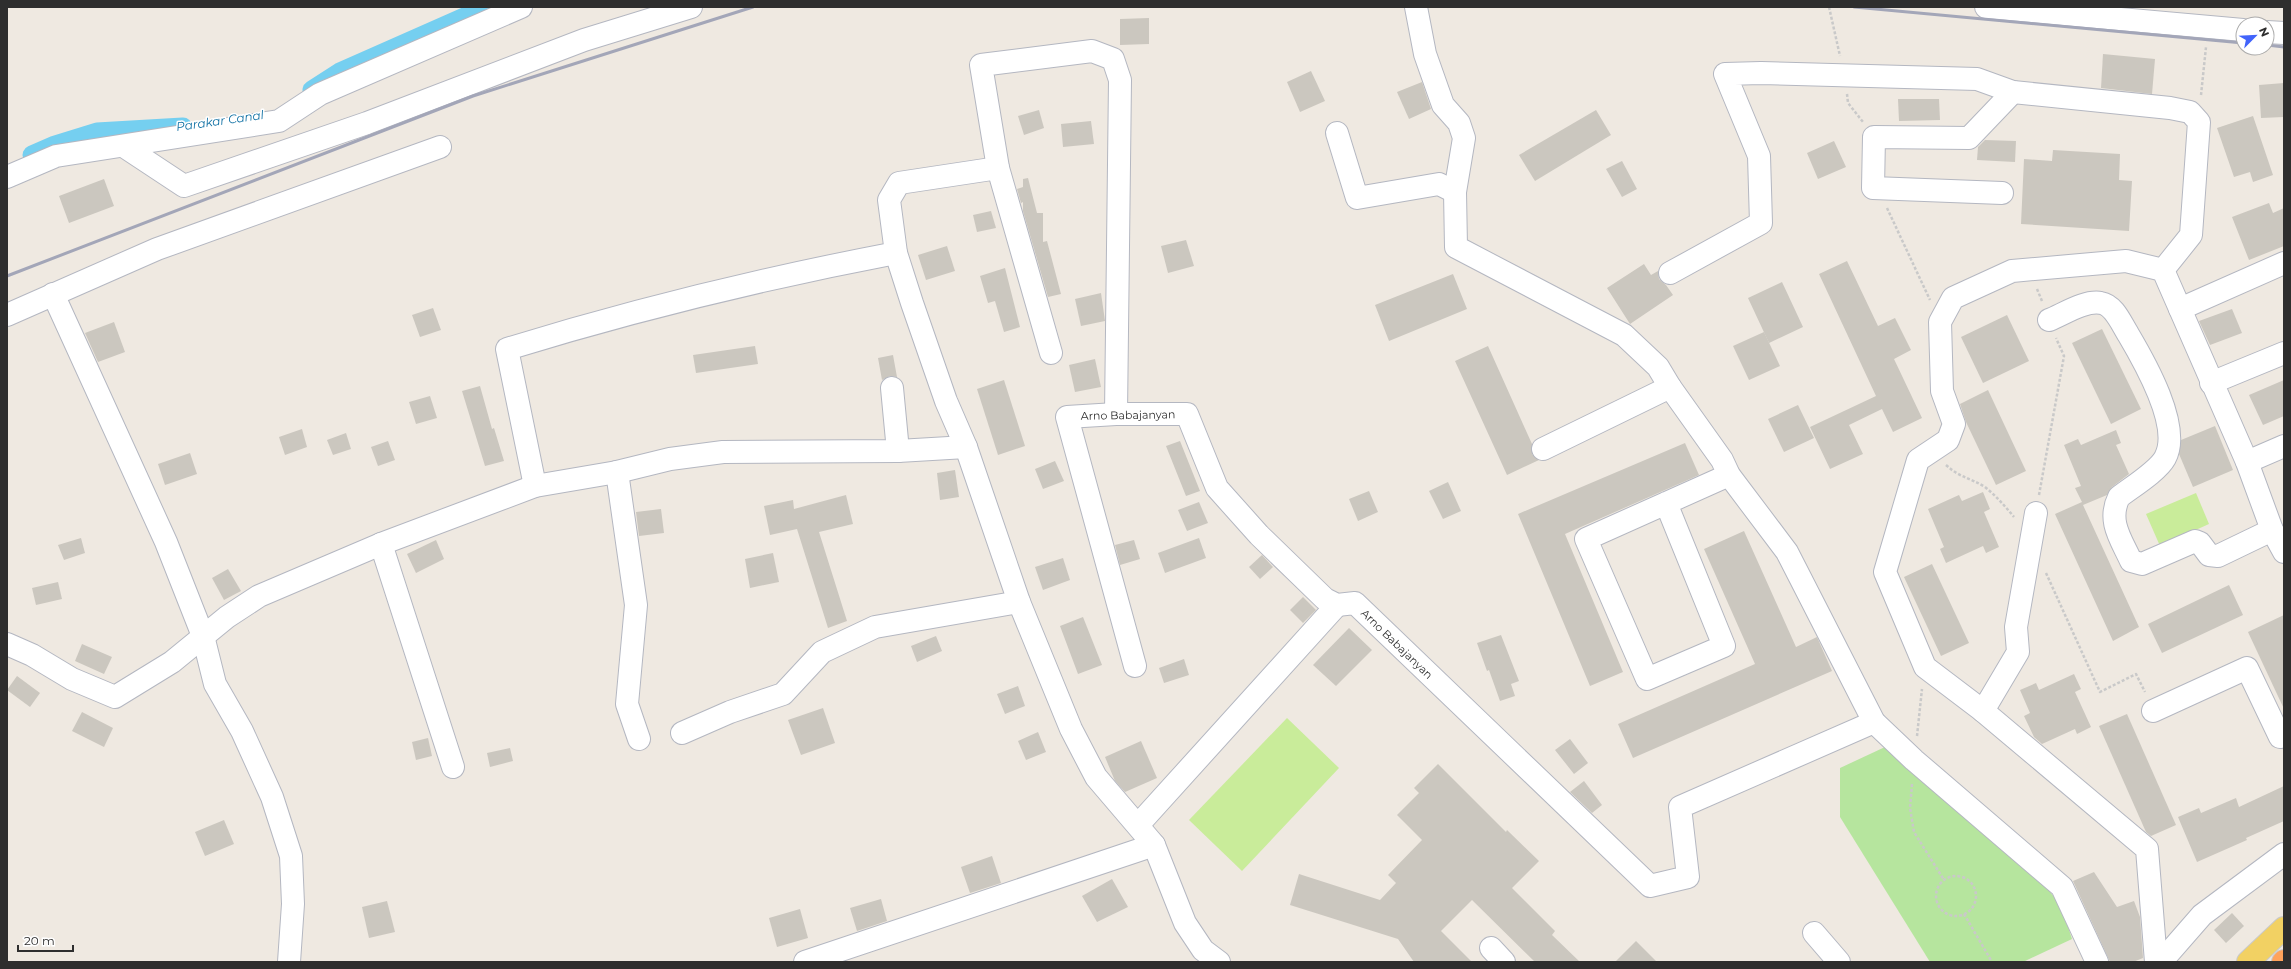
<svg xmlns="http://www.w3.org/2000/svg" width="2291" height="969" font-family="Montserrat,sans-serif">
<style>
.green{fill:#b6e59e}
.pitch{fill:#c9ec9a}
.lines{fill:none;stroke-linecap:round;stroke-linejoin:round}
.canal{stroke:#75cff0;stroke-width:19}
.building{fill:#cbc7bf}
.minor-casing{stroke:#b4b7c1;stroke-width:24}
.major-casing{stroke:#c9c9c9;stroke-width:24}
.highway-casing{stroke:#c9c9c9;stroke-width:24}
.path{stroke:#c9c9c9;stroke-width:2.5;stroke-dasharray:3 2;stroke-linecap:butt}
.minor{stroke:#fff;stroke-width:22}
.major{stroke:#f2d163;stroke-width:22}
.highway{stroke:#ffa35c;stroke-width:22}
.rail{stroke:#a3a6b8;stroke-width:3}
.labels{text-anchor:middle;stroke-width:3;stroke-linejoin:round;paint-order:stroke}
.street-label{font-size:11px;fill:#2e2e2e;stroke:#fff}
.water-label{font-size:12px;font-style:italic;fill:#0d6fa3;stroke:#fff}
</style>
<rect width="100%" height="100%" fill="#efe9e1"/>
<polygon class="green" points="1885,747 2039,879 2061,905 2072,939 2023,962 1930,962 1840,817 1840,768"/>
<g class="pitch">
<polygon points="2196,493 2209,524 2160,546 2146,514"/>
<polygon points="1287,718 1339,768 1242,871 1189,820"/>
</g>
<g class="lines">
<g class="canal">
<polyline points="312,90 340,72 487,7"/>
<polyline points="32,155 55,145 97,132 183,127"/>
</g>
</g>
<g class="building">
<polygon points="1149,18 1149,44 1120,45 1120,19"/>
<polygon points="2103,54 2155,59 2152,94 2101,88"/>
<polygon points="1311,71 1325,101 1300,112 1287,82"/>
<polygon points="1422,82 1431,109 1409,119 1397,92"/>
<polygon points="2284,83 2284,117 2261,118 2259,85"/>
<polygon points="1898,99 1939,99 1940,120 1899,121"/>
<polygon points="1039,110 1044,128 1024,135 1018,116"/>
<polygon points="1596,110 1611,135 1535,181 1519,155"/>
<polygon points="2253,116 2273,175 2253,182 2250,172 2234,177 2217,128"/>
<polygon points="1091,121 1094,144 1063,147 1061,124"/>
<polygon points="1985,140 2016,141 2015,162 1977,160 1978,147"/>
<polygon points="1834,141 1846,167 1818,179 1807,153"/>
<polygon points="2053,150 2120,154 2119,180 2132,181 2129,231 2021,224 2024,159 2052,161"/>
<polygon points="1622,161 1637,189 1622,197 1606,169"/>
<polygon points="1028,178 1037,213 1043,213 1043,242 1047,241 1061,294 1048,297 1023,211 1023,202 1021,203 1017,189 1023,187 1023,179"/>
<polygon points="104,179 114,206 69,223 59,196"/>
<polygon points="2269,203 2273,213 2284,208 2284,246 2249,260 2232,217"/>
<polygon points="991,211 996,228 977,232 973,215"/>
<polygon points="1186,240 1194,266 1168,273 1161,246"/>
<polygon points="947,246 955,271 926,280 918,255"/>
<polygon points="1847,261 1878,326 1895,318 1911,350 1894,359 1922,418 1893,432 1882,409 1849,425 1863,454 1830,469 1810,427 1876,396 1819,274"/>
<polygon points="1644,264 1651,275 1658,271 1659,279 1666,285 1673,295 1630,324 1607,288"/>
<polygon points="1005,268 1020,327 1004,332 995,301 988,303 980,276"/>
<polygon points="1453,274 1467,309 1389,341 1375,305"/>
<polygon points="1782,282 1803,327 1769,343 1748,298"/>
<polygon points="1101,293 1105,321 1081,326 1075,299"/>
<polygon points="433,308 441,330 420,337 412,315"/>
<polygon points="2232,309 2242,333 2210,345 2199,321"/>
<polygon points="2007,315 2029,361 1983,383 1961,337"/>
<polygon points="114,322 125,352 98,362 85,333"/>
<polygon points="2102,329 2141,409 2111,424 2072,343"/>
<polygon points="1764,332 1780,366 1749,380 1733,346"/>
<polygon points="755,346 758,364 696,373 693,355"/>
<polygon points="1488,346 1532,444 1532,454 1539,460 1507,475 1455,361"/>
<polygon points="893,355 897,377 890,376 882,380 878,358"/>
<polygon points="1095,359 1101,387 1075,392 1069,365"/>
<polygon points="1004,380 1025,446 998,455 977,389"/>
<polygon points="2284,380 2284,416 2263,425 2249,395"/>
<polygon points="480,386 492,429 494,428 504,461 485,466 462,391"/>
<polygon points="1988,390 2026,471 1996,485 1966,422 1960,404"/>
<polygon points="430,396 437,418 416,424 409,402"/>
<polygon points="1798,405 1814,438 1784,452 1768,419"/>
<polygon points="2215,426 2233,470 2193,487 2179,454 2181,440"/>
<polygon points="302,429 307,447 285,455 279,437"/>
<polygon points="2116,430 2121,443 2116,445 2129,474 2112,487 2107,495 2083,505 2139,627 2113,641 2055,514 2082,502 2075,488 2081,486 2064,445 2078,439 2081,445"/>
<polygon points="346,433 351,449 333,455 327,440"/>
<polygon points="388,441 395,460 378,466 371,447"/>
<polygon points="1180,441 1200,491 1186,496 1166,446"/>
<polygon points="1685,443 1699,475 1565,534 1623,672 1590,686 1518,514"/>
<polygon points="190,453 197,474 165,485 158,464"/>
<polygon points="1055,461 1064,481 1043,489 1035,469"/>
<polygon points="955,470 959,497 940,500 937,473"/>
<polygon points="1448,482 1461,511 1443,519 1429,491"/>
<polygon points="1369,491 1378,512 1358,521 1349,499"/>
<polygon points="1983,492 1990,509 1984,512 1999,547 1986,553 1983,546 1946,563 1940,549 1944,547 1928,509 1959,495 1962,501"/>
<polygon points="846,495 853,524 819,532 847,621 828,628 797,529 770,535 764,506 793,500 794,509"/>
<polygon points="1199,502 1208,523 1187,531 1178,510"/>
<polygon points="661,509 664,533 639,536 636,512"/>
<polygon points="1744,531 1796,647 1817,637 1832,671 1633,758 1618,724 1755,664 1704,549"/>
<polygon points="81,538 85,553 64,560 58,545"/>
<polygon points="1199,538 1206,558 1165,573 1158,553"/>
<polygon points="436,540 444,559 416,573 407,554"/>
<polygon points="1134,540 1140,559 1120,565 1115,545"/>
<polygon points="773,553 779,582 750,588 745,559"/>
<polygon points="1262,555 1273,567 1260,579 1249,567"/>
<polygon points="1063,558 1070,580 1043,590 1035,567"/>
<polygon points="1932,564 1969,643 1941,656 1904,577"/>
<polygon points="228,569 241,591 224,600 212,578"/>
<polygon points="58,582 62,599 36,605 32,588"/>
<polygon points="2229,585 2243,615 2162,653 2148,624"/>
<polygon points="1303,597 1316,610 1303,623 1290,610"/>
<polygon points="2284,615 2284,709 2248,632"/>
<polygon points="1083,617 1102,665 1078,674 1060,626"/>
<polygon points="1349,628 1372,650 1336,686 1313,665"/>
<polygon points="1501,635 1519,681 1511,684 1515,696 1500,701 1489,670 1487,671 1477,643"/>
<polygon points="936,636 942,651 917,662 911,646"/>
<polygon points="82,644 112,657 104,674 75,661"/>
<polygon points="1184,659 1189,675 1164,683 1159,668"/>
<polygon points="2074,674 2081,689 2075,692 2091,727 2077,734 2075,729 2042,744 2034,737 2024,716 2030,713 2020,690 2036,683 2039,690"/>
<polygon points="17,676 40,693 30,707 7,690"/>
<polygon points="1018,686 1025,706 1005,714 997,694"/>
<polygon points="823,708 835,743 801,755 788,720"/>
<polygon points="82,712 113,728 104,747 72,731"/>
<polygon points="2127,714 2176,825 2151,836 2146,832 2099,726"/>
<polygon points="1038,732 1046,752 1026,760 1018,741"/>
<polygon points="428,738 432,756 416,760 412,742"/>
<polygon points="1570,739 1588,763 1574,774 1555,750"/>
<polygon points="1141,741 1157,778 1125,792 1115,781 1105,757"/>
<polygon points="510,748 513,761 490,767 487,753"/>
<polygon points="1438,764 1506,832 1507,830 1539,861 1512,888 1555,931 1552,935 1580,962 1535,962 1472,900 1441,931 1472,962 1414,962 1398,939 1290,905 1299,874 1380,900 1396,883 1388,875 1422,840 1397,815 1419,793 1414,788"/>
<polygon points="1584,781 1602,805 1592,813 1570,792"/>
<polygon points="2284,786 2284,821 2246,838 2247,840 2197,862 2178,817 2199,808 2201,813 2236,798 2239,807"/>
<polygon points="224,820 234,844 205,856 195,832"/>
<polygon points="992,856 1001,883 970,893 961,867"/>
<polygon points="2094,872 2117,907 2134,901 2140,917 2143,958 2133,962 2110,962 2073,881"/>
<polygon points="1112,879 1128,907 1097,922 1082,896"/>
<polygon points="881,899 887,921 857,931 850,908"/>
<polygon points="387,901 395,932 369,938 362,907"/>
<polygon points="800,909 808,938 777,947 769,918"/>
<polygon points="2232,913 2244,926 2226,943 2214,930"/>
<polygon points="1636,941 1657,962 1615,962"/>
</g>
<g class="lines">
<defs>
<g id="minor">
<polyline points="1416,7 1425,54 1443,105 1459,123 1464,138 1455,192 1456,247 1624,335 1658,367 1670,387"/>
<polyline points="1986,7 2243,30"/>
<polyline points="2267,32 2284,33"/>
<polyline points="1337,133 1357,198 1439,184 1455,192"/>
<polyline points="125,147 184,186 367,123 584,40 691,7"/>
<polyline points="998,168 899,183 889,200 896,253 912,303 946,401 966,447 1019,602 1071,729 1096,777 1154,845 1185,923 1203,950 1219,962"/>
<polyline points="7,177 56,156 279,121 320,94 521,7"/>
<polyline points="2002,193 1873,188 1874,137 1969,138 2013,92"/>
<polyline points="1670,273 1761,223 1759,156 1725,74 1761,73 1977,79 2013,92 2170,108 2190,112 2199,122 2191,235 2163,270"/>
<polyline points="53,294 166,542 203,636 215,684 242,731 272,797 291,856 293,904 289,962"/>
<polyline points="2180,309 2284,263"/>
<polyline points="7,315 157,249 440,147"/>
<path d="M2049,320C2064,314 2085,300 2101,303C2114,305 2121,323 2128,334C2144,361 2182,427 2165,458C2158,471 2132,487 2119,497C2107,521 2121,539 2131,561L2142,564L2195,541L2200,543L2209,555L2218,556L2272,530"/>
<polyline points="1051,353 998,168 981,65 1092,51 1113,59 1120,80 1116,414"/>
<polyline points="2211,383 2284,353"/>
<polyline points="892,388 898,451"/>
<polyline points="1543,449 1670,387 1722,460 1729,475 1787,552 1874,722 1914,760 2062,887 2097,962"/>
<polyline points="2247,462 2284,446"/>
<polyline points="617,472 636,605 627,704 639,739"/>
<path d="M535,486L507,349C634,310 765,278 896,253"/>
<polyline points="1666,503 1724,646 1647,679 1586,539 1729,475"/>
<polyline points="381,544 453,767"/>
<polyline points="7,644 32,655 72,679 115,697 172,662 227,617 259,596 381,544 535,486 617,472 670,459 723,452 898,451 966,447"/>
<polyline points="1135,666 1067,417 1116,414 1187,414 1217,488 1259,535 1325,599 1337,605 1355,603 1650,886 1688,877 1680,807 1874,722"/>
<polyline points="1983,711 2018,652 2016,627 2036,513"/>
<polyline points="2153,711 2247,668 2280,737 2284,736"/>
<polyline points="682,733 730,712 783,694 822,652 875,627 1019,602"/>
<polyline points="1138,825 1337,605"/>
<polyline points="1814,933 1839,962"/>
<polyline points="1491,948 1504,962"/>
<polyline points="805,962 1154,845"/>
<polyline points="2156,962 2147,849 1983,711 1925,667 1885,572 1918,460 1948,440 1954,424 1942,391 1940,322 1953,298 2012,271 2126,261 2163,270 2247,462 2272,530 2284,552"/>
<polyline points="2161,962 2202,915 2284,854"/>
</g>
<polyline id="major" points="2248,962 2284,928"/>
<polyline id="highway" points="2283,962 2284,961"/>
</defs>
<use href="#minor" class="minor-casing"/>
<use href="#major" class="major-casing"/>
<use href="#highway" class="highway-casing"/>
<g class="path">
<polyline points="1829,7 1840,56"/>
<polyline points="1847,94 1848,103 1863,122"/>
<polyline points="2201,95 2206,47"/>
<polyline points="1887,208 1930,300"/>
<polyline points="2037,289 2042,301"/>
<path d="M1946,465C1960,478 1971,478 1985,487C1996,496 2005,506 2014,517"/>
<polyline points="2039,495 2064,356 2056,338"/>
<polyline points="2046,573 2100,692 2136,674 2145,692"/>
<polyline points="1917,736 1922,689"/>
<polyline points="1912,784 1910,808 1914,832 1944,880"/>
<circle cx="1956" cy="896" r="20"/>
<polyline points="1964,914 1992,962"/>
</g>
<use href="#minor" class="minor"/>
<use href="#major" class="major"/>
<use href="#highway" class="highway"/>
<g class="rail">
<polyline points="1854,7 2243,43"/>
<polyline points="2267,45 2284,47"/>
<polyline points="7,276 473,96 753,7"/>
</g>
</g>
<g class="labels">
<g class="street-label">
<text transform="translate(1128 415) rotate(-1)" y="4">Arno Babajanyan</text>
<text transform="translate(1397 644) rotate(44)" y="4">Arno Babajanyan</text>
</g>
<g class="water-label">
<text transform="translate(220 121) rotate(-8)" y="4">Parakar Canal</text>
</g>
</g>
<rect width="2291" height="969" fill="none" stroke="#2e2e2e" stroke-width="16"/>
<g transform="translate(2255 36) rotate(66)"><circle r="19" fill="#ffffff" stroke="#ababab"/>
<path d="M0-3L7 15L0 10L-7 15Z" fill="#4264fb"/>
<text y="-6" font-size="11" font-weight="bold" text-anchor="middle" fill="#2e2e2e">N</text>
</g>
<path d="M18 945v6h55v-6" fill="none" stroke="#2e2e2e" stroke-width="2"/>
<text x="24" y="945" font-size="12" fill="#2e2e2e" stroke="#ffffff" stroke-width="3" paint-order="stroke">20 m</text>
</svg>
